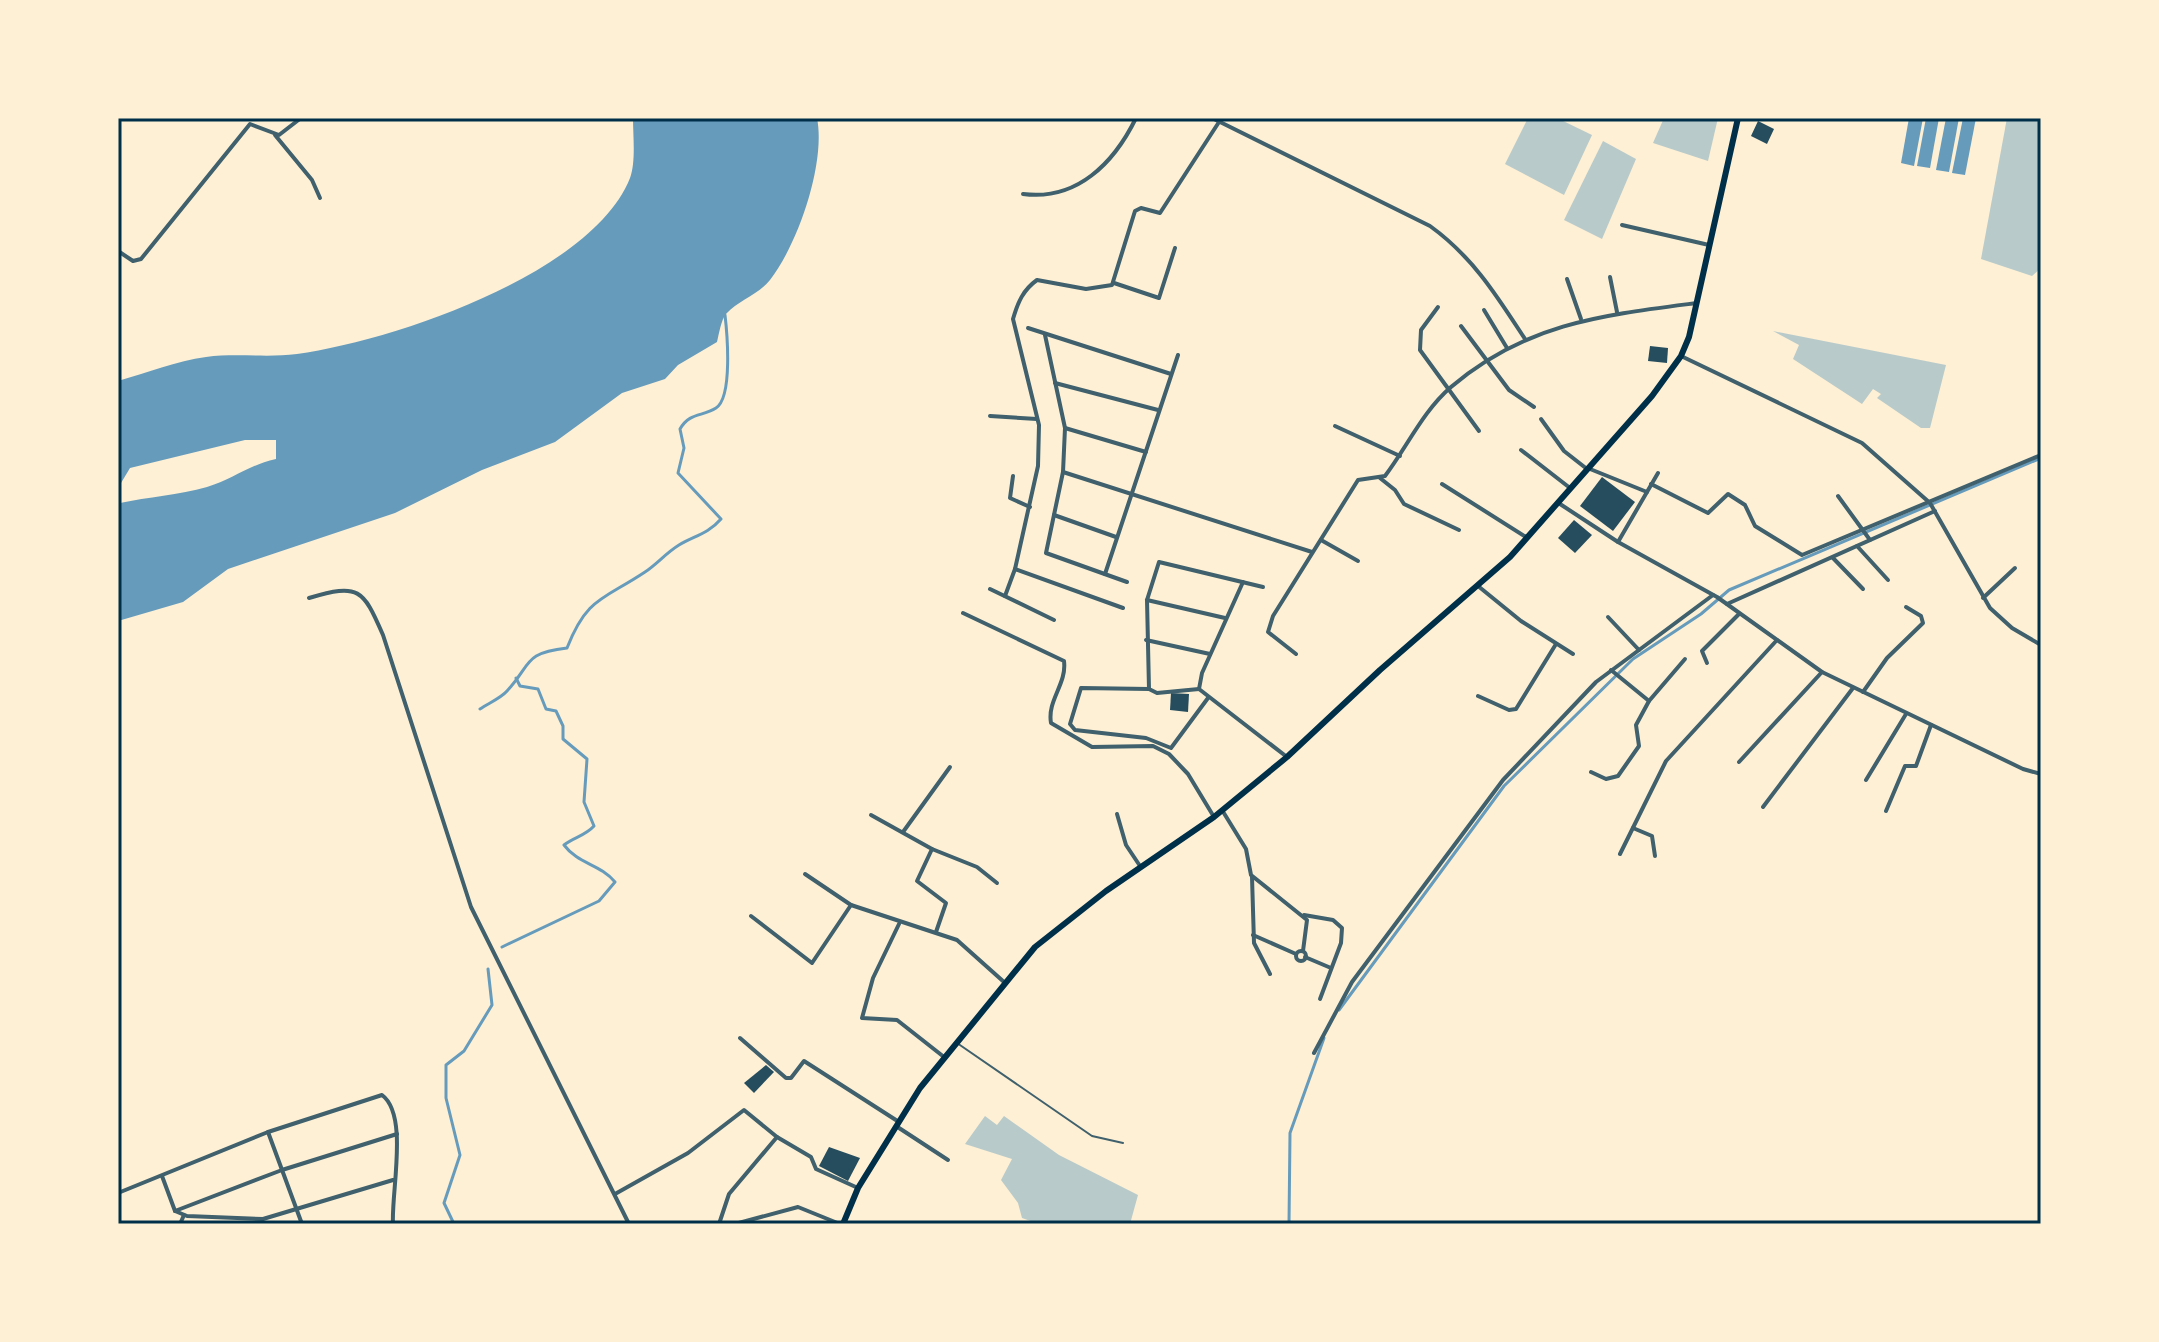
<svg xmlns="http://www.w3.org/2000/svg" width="2159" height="1342" font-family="'Asap Condensed',sans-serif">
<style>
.green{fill:#b9caca}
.water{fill:#669bbc}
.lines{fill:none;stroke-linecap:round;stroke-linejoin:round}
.stream{stroke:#669bbc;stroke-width:3}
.building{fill:#264d5e}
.service{stroke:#3f606c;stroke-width:2}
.minor{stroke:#3f606c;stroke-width:4}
.primary{stroke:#003049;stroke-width:6}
.neatline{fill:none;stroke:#003049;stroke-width:3}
</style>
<rect width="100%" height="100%" fill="#fdf0d5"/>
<g class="green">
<polygon points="1528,118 1557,118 1592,135 1564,195 1505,164"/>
<polygon points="1664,118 1718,118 1708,161 1653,143"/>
<polygon points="2007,118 2041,118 2041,268 2032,276 1981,259"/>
<polygon points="1603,141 1636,159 1602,239 1564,220"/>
<polygon points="1773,331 1946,365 1930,428 1921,428 1877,398 1881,394 1873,389 1862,404 1793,359 1799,345"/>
<polygon points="985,1116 997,1125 1004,1116 1059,1155 1138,1195 1130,1224 1039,1224 1022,1218 1018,1203 1001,1180 1012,1159 965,1144"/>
</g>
<g class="water">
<path d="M633,118H817C826,163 798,244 770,280C758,295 739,300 726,314C721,320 719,334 717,342L678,365L665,379L622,393L555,442L482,470L395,513L228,569L183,602L118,621V499L120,503C148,497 179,495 207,487C234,479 246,466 276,459V440H245L130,468L118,488V381C146,373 177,361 206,357C236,353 267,358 297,354C392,341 592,274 630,178C636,162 633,136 633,118Z"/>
<polygon points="1909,118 1923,118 1914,166 1901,163"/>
<polygon points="1926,118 1939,118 1930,168 1917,166"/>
<polygon points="1946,118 1959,118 1949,172 1936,170"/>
<polygon points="1963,118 1976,118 1965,175 1952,173"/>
</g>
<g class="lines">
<g class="stream">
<path d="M480,709C489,703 501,698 507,691C532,664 523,653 567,648C587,597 603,600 645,572C657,564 666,553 679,545C694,536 708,534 721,519L678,473L684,448L680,429C690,412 702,417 716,408C733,397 727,332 725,315"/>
<path d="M502,947L599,901L615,882C600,864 578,864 564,845C574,837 585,836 594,826L584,802L587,759L563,739V726L556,711L546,709L538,689L520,686L516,678"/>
<polyline points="1339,1010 1504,786 1633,659 1701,614 1729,590 2041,458"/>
<polyline points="454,1224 444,1203 460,1155 446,1098 446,1065 464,1051 492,1005 488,969"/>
<polyline points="1289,1224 1290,1133 1324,1038"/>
</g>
</g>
<g class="building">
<polygon points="1758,121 1774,129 1767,144 1751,136"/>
<polygon points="1650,346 1668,348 1667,363 1648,361"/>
<polygon points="1602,477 1635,502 1613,531 1580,506"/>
<polygon points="1574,520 1592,535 1575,553 1558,538"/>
<polygon points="1171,693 1189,694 1188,712 1170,710"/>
<polygon points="766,1065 774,1072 754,1093 744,1083"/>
<polygon points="829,1147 860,1158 848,1181 819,1166"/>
</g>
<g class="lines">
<polyline class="service" points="957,1043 1092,1136 1123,1143"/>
<g class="minor">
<path d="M1212,118L1430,226C1473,257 1497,296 1525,339"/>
<polyline points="1165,119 1165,118"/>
<polyline points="275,135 312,180 320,198"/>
<path d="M1023,194C1077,201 1114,163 1136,118"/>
<polyline points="1622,225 1709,245"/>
<polyline points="118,251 133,261 141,259 250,124 279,135 301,118"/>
<polyline points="1610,277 1617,312"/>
<polyline points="1567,279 1581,319"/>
<polyline points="1114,283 1159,298 1175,248"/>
<polyline points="1438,307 1421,330 1420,350 1479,431"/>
<polyline points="1484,310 1507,348"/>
<polyline points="1461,326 1509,390 1534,407"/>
<polyline points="1028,328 1171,374"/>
<polyline points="1045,335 1065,428 1063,472 1046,553 1127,582"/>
<polyline points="1681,356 1862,443 1930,503 1990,608 2012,628 2041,645"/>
<polyline points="1055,383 1158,410"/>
<polyline points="990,416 1037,419"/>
<polyline points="1541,419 1564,451 1587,469"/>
<polyline points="1335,426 1400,456"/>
<polyline points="1065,428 1146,452"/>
<polyline points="1521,450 1570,488"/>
<polyline points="1590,469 1647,492"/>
<polyline points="1063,472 1312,552"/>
<polyline points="1013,476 1010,498 1030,507"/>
<polyline points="1380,478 1395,490 1404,504 1459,530"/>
<polyline points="1442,484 1526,537"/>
<polyline points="1651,484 1708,513 1728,494 1745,505 1755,526 1802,555 2041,455"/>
<polyline points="1838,496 1870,540"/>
<polyline points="1560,504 1618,542 1717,597 1822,672 2023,769 2041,774"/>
<polyline points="1054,515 1116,537"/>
<polyline points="1321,540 1358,561"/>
<polyline points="1618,542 1658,473"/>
<polyline points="1857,546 1888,580"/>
<polyline points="1833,558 1863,589"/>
<polyline points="1015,569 1123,608"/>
<polyline points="1105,574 1178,355"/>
<polyline points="1243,582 1202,673 1199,689 1287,757"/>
<polyline points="1478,586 1521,621 1573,654"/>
<polyline points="990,589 1054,620"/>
<path d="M1005,596L1015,569L1038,466L1039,425L1013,319C1018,302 1023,290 1037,280L1086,289L1112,285L1135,211L1141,208L1160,213L1219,122"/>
<path d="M309,598C359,583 363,589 383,635L471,907L629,1224"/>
<polyline points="1983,598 2015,568"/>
<polyline points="1147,600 1225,618"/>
<polyline points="1727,604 1935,511"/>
<path d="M963,613L1064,661C1067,684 1047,700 1051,723L1092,747L1153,746L1169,754L1188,774L1214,817"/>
<polyline points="1608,617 1639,650"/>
<polyline points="1146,640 1210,654"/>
<path d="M1296,654L1268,632L1273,616L1358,480L1385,476C1407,447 1423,411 1451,387C1526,323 1603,315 1697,303"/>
<polyline points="1707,663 1702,651 1739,614"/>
<polyline points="1149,689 1081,688 1070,724 1075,730 1146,738 1171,748 1208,698"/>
<polyline points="1199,689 1157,693 1149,689 1147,600 1159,562 1263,587"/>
<polyline points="1863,692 1887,658 1923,623 1921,616 1906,607"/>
<polyline points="1478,696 1509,710 1516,709 1556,644"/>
<polyline points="1649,701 1685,659"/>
<polyline points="1739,762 1822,672"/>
<polyline points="1591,772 1606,779 1618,776 1639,746 1636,725 1649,701 1611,670"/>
<polyline points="1866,780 1906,714"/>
<polyline points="1763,807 1853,688"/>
<polyline points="1222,810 1246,849 1251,875 1307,920 1303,951"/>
<polyline points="1886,811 1905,766 1916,766 1931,725"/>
<polyline points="1117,814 1126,845 1140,866"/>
<polyline points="871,815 932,849 917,881 946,903 936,932"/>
<polyline points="1633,828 1652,836 1655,856"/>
<polyline points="903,832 950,767"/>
<polyline points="932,849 977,867 997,883"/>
<polyline points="1620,854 1666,761 1777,640"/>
<polyline points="805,874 851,905 957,940 1004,982"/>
<polyline points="1252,877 1254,943 1270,974"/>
<polyline points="1304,915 1333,920 1342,928 1341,943 1320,999"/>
<polyline points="751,916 812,963 851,905"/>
<polyline points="899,924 873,978 862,1018 897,1020 944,1057"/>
<polyline points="1253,935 1296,954"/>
<circle cx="1301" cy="956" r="5"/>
<polyline points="1305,957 1331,968"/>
<polyline points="740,1038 786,1078 791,1078 804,1061 899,1122"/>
<polyline points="1314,1053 1352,982 1503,780 1596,682 1713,595"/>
<polyline points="896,1126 948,1160"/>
<polyline points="268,1132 302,1224"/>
<polyline points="162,1176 175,1211 282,1170 397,1134"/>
<path d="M118,1193L268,1132L382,1095C409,1115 391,1192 393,1224"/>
<polyline points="615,1194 688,1153 744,1110 777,1137"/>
<polyline points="175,1211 187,1216 263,1219 393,1180"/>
<polyline points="180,1224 184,1215"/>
<polyline points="719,1224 729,1194 777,1137 811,1157 816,1169 858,1188"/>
<polyline points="735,1224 798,1207 840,1224"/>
</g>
<polyline class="primary" points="843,1224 858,1188 920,1088 1035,947 1106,891 1214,817 1287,757 1380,670 1510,557 1652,396 1681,356 1689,337 1738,118"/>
</g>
<rect width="2159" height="1342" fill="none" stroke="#fdf0d5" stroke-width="240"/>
<rect x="120" y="120" width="1919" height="1102" class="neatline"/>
</svg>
